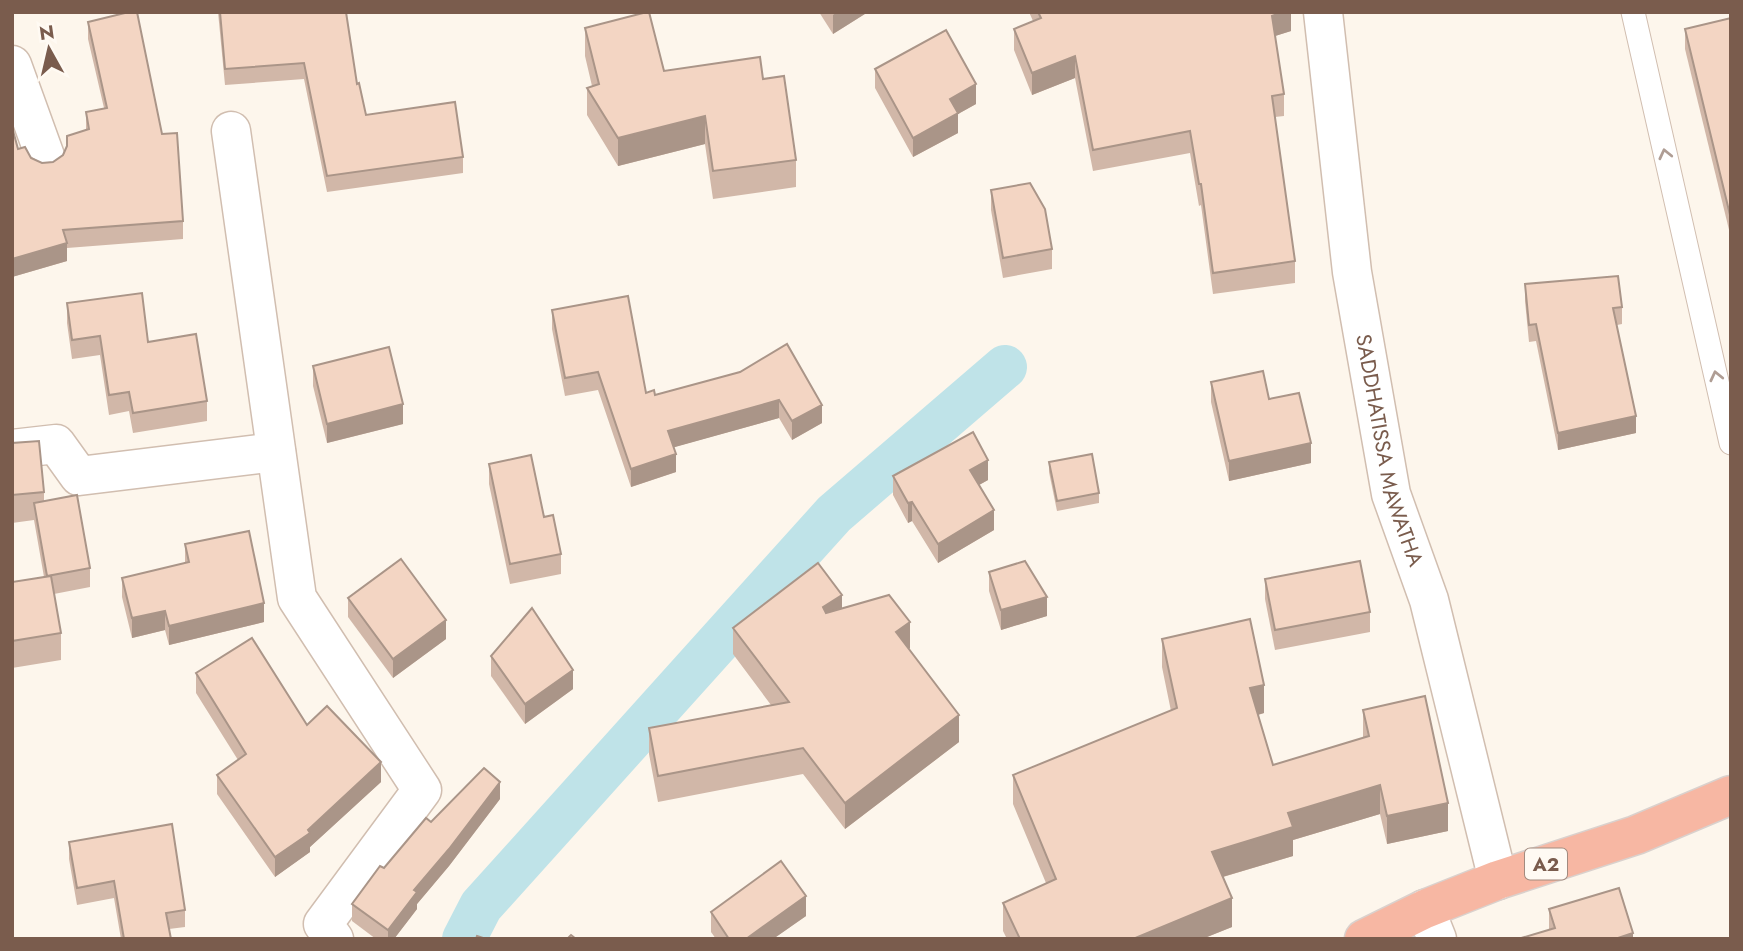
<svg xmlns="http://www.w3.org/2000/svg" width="1743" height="951" font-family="Jost,sans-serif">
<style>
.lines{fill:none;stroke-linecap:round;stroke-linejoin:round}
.canal{stroke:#bfe3e8;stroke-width:44}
.lane-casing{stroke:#d1beb0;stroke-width:25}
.street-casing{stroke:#d1beb0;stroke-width:41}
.highway-casing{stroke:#dad1cd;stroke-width:41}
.lane{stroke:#fff;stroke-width:23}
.street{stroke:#fff;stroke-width:38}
.highway{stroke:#f7b7a3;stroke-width:38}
.wall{fill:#d1b7a8}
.shaded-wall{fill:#aa9588}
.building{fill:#f3d5c3;stroke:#aa9588;stroke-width:2}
.oneway{stroke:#af9d94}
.labels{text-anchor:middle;stroke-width:7;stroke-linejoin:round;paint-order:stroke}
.shield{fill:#fffaf3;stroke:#a28b7f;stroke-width:2}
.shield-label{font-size:19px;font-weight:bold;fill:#7a5c4d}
.street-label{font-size:21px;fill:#7a5c4d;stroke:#fffaf3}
</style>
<rect width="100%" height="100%" fill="#fdf6ec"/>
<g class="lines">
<polyline class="canal" points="464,939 481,906 834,514 1005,367"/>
<defs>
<polyline id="lane" points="1633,12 1731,443"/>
<g id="street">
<path id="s1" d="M1323,12L1352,272L1391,494L1429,600L1498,880"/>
<polyline points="12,65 46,159"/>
<polyline points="231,131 297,598 422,790 323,924 334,939"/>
<polyline points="12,449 56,444 79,476 276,452"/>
<polyline points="1425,909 1437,939"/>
</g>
<polyline id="highway" points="1364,939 1425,909 1498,880 1636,835 1731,795"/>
</defs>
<use href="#lane" class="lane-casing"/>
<use href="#street" class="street-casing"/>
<use href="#highway" class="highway-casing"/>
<use href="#lane" class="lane"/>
<use href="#street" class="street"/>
<use href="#highway" class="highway"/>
</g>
<g class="wall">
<polygon points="218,12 346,12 357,84 366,115 463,157 463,173 327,192 304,79 225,85"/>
<polygon points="819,12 868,12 833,34"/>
<polygon points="1029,12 1291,12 1291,31 1275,36 1284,94 1284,116 1275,117 1295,261 1295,283 1213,294 1201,205 1199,206 1190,153 1093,171 1075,78 1032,95 1014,50 1014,29 1033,21"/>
<polygon points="1731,18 1731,238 1685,49 1685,29"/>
<polygon points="88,22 162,134 183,221 183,239 67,248 67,261 12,277 12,127 18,149 42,163 53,162 63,155 86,130 86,112 104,108 88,39"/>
<polygon points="585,28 664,71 763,79 796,160 796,187 713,199 705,144 618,166 587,115 587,88 592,86 585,56"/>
<polygon points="875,69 976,104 958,114 958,133 913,157 875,88"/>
<polygon points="991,190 1052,249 1052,269 1003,278 991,210"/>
<polygon points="1525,284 1622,307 1622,324 1617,325 1636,433 1558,450 1536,341 1529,342 1525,301"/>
<polygon points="67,303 148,342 207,401 207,421 133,433 129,411 109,415 100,355 72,359 67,323"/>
<polygon points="552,310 646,393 655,395 740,372 822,423 792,440 779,418 674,447 676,472 631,487 598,390 565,396 552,329"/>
<polygon points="313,366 403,424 327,443 313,386"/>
<polygon points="1211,382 1311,463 1229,481 1211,402"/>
<polygon points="12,443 44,492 44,501 90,568 90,587 54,594 61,633 61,660 12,668 12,582 44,577 34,520 12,523"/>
<polygon points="1049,462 1099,493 1099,503 1057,511 1049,472"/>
<polygon points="489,464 544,517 561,554 561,574 510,584 489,484"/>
<polygon points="893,476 988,480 979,485 994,530 938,563 912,521 908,523 893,495"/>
<polygon points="185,544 264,622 169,645 165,630 132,638 122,597 122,578 185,563"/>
<polygon points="989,572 1047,616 1001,630 989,591"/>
<polygon points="1265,579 1370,612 1370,632 1275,650 1265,599"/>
<polygon points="348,598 446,639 393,678 348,617"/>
<polygon points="842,608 910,648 909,649 959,742 845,829 803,774 658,802 649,754 649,728 771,705 733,654 733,628"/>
<polygon points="1162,639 1264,713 1258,715 1273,765 1363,738 1363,710 1448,831 1387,844 1380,814 1293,840 1293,856 1223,877 1232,927 1202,939 1007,939 1003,931 1003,903 1046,883 1013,804 1013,775 1171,711 1162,667"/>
<polygon points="491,656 573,689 525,724 491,676"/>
<polygon points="196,673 307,725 381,782 310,847 310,852 275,877 217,794 217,775 238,760 196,693"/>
<polygon points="500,799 449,866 417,904 417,909 394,939 376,939 352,921 352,904 384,868 431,822"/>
<polygon points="69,842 185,910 185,927 169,929 171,939 121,939 114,898 77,905 69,859"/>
<polygon points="1549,909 1633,939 1549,930"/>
<polygon points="711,912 806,916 773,939 716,939 711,932"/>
</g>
<g class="shaded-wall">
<polygon points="837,12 868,12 833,34 833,15"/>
<polygon points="1283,12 1291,12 1291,31 1272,37 1272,16"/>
<polygon points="1075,56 1075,78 1032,95 1032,73"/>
<polygon points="976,84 976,104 958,114 958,133 913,157 913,138 950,99"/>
<polygon points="705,116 705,144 618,166 618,138"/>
<polygon points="67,243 67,261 12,277 12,259"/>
<polygon points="779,400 779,418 668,449 668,431"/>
<polygon points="403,404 403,424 327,443 327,424"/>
<polygon points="822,405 822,423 792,440 792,421"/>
<polygon points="1636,416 1636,433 1558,450 1558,433"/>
<polygon points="1311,443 1311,463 1229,481 1229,461"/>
<polygon points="676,454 676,472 631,487 631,469"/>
<polygon points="988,460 988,480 970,490 970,470"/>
<polygon points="912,502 912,521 908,523 908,503"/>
<polygon points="994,510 994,530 938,563 938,544"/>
<polygon points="842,595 842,621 823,633 823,607"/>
<polygon points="1047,597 1047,616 1001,630 1001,610"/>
<polygon points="264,603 264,622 169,645 169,626"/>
<polygon points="165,611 165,630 132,638 132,618"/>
<polygon points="446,620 446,639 393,678 393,659"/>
<polygon points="910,622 910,648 896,658 896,632"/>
<polygon points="573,670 573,689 525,724 525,704"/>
<polygon points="1264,685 1264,713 1250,717 1250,688"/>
<polygon points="959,715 959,742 845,829 845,803"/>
<polygon points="381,762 381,782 310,847 310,852 275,877 275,857 308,830"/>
<polygon points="500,782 500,799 449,866 417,904 417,909 394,939 388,939 388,930 414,890"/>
<polygon points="1380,785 1380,814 1293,840 1293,856 1212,880 1212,852 1288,813"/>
<polygon points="1448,803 1448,831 1387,844 1387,816"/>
<polygon points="806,896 806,916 773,939 746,939"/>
<polygon points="1232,898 1232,927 1202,939 1133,939"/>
<polygon points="1633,933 1633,939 1615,939"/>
</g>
<g class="building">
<polygon points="129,12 137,12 162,134 177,133 183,221 63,230 67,243 12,259 12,127 18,149 25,147 31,158 42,163 53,162 63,155 67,146 67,136 89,129 86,112 107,108 88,22"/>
<polygon points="220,12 346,12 357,84 359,83 366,115 455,102 463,157 327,176 304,63 225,69"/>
<polygon points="647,12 649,12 664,71 760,57 763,79 784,76 796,160 713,171 705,116 618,138 587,88 599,84 585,28"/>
<polygon points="1038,12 1283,12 1272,16 1284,94 1272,96 1295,261 1213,273 1201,184 1199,184 1190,131 1093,150 1075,56 1032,73 1014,29 1041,18"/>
<polygon points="1731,18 1731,219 1685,29"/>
<polygon points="946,30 976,84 950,99 958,113 913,138 875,69"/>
<polygon points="1030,183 1045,209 1052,249 1003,258 991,190"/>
<polygon points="1618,276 1622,307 1613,308 1636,416 1558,433 1536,324 1529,325 1525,284"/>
<polygon points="142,293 148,342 196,334 207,401 133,413 129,392 109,395 100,336 72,340 67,303"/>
<polygon points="628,296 646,393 654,390 655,395 740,372 787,344 822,405 792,421 779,400 668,431 676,454 631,469 598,372 565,378 552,310"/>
<polygon points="389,347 403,404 327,424 313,366"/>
<polygon points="1263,371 1269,399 1299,393 1311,443 1229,461 1211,382"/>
<polygon points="973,432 988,460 970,470 994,510 938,544 912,502 908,503 893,476"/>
<polygon points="39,441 44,492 12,495 12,443"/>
<polygon points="1092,454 1099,493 1057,501 1049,462"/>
<polygon points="531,455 544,517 553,515 561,554 510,564 489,464"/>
<polygon points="77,495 90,568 47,576 34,503"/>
<polygon points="249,531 264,603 169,626 165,611 132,618 122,578 189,562 185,544"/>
<polygon points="401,559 446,620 393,659 348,598"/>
<polygon points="1025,561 1047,597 1001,610 989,572"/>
<polygon points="1360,561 1370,612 1275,630 1265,579"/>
<polygon points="818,563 842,595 823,607 826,613 889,595 910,622 896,632 959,715 845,803 803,748 658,776 649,728 789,702 733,628"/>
<polygon points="51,576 61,633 12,641 12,582"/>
<polygon points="532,608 573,670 525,704 491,656"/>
<polygon points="1250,619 1264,685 1250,688 1273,765 1369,736 1363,710 1425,696 1448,803 1387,816 1380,785 1288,813 1293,827 1212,852 1232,898 1133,939 1020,939 1003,903 1056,879 1013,775 1177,708 1162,639"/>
<polygon points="252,638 307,725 327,706 381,762 308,830 310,833 275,857 217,775 246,754 196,673"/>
<polygon points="484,768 500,782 449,849 414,890 417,892 388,930 352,904 380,866 384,868 426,818 431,822"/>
<polygon points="172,824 185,910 166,913 171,939 124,939 114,881 77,888 69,842"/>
<polygon points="781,861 806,896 746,939 729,939 711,912"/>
<polygon points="1619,888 1633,933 1615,939 1518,939 1555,928 1549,909"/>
<polygon points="571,935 576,939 567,939"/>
<polygon points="477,936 486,939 476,939"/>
</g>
<defs><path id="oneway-chevron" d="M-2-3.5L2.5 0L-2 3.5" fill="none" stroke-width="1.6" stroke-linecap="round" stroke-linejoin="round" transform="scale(1.75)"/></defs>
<g class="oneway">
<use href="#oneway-chevron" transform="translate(1665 154) rotate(-103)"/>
<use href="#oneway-chevron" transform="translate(1716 376) rotate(-103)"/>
</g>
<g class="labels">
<rect class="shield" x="1525" y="848.5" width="42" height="31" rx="5"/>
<g class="shield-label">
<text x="1546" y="871">A2</text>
</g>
<g class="street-label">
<text dy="7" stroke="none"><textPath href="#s1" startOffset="444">SADDHATISSA MAWATHA</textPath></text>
</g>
</g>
<rect width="1743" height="951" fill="none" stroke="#7a5c4d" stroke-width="28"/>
<g transform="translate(49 49) rotate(352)" stroke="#fffaf3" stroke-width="5" paint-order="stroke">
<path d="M0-5L12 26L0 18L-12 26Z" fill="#7a5c4d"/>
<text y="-10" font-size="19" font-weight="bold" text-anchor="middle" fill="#7a5c4d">N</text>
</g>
</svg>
